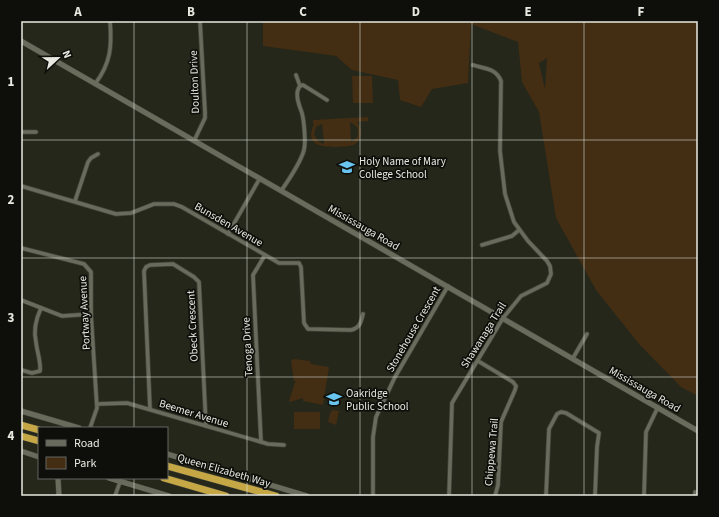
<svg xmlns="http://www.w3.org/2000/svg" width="719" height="517" font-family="'Source Sans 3',sans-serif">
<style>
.green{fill:#432d13;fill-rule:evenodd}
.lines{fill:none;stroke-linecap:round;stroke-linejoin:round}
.street-casing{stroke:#42443a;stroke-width:5}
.secondary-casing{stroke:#42443a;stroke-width:6}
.highway-casing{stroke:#42443a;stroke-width:8}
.street{stroke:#696b5c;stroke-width:3.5}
.secondary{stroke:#696b5c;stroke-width:5}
.highway{stroke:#c6a745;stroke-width:7}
.grid{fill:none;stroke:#e8eae1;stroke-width:1;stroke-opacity:0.55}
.labels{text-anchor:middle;stroke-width:3.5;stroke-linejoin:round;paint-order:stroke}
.street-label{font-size:11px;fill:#e8eae1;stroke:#0e0f0a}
.poi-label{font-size:11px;fill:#e8eae1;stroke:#0e0f0a;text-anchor:start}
.neatline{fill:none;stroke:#e8eae1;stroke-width:1.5}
.grid-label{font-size:13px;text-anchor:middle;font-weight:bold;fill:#e8eae1}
</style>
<rect width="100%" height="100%" fill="#25271a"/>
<g class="green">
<path d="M263,21H698V396L681,387L639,344L596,290L556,218L539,112L522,82L518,42L471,24L468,83L432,89L421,107L400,100L398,80L352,70L336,56L263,46ZM547,58L545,89L539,63Z"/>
<polygon points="352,76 372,76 373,103 353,103"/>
<path d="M368,117V121L357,122C363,129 363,141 353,145C348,147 342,146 337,147C321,147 304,145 314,124H313V120ZM350,122L357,127C359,133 358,139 351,142ZM322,124L324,143L323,144L318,141L314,134L316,127Z"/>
<polygon points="294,359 310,361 311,364 329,367 323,405 303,401 303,398 290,402 289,401 295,382 297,381 294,381 291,361"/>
<polygon points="333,410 339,411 336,425 328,422 330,413"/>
<rect x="294" y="412" width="26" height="17"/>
</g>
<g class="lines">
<defs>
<g id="street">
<polyline points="296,75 300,86"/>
<path d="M95,84C111,63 112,46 110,21"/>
<polyline points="21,132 36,132"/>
<polyline points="194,141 205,118 205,112 200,21"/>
<path d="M21,186L116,214L131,213L154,204H174L182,207L279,263H299L301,267L304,323L308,329L351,330C360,328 361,322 363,314"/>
<path d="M281,191C288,181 301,161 304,150C306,142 304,121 302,113C299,105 294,93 300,86L303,85L327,100"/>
<polyline points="75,201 88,162 91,158 98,154"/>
<polyline points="228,234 260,178"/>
<polyline points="482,245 512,236 519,230"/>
<polyline points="21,248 84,264 91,272 91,314 97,408 90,428"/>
<polyline points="21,300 62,316 91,314"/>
<polyline points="573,358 587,334"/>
<polyline points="478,361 513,382 516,386 515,390 501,422 498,485 495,496"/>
<path d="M21,370L32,373L40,371C41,361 37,352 36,342C33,330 36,319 41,308"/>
<polyline points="97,404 127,403 268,444 284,445"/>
<polyline points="150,409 144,271 146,267 150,265 173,264 194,277 199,282 206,426"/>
<polyline points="261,442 253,275 265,255"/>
<polyline points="115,496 120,482"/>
<polyline points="373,496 373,437 376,417 395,377 448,286"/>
<path d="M449,496L452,403L503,318L521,296L547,283L551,274L550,266L547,261L528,241L514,222L505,194L500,151L501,81C496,68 485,69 473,65"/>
<polyline points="546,496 549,429 557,414 561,412 566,413 599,433 597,447 595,496"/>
<polyline points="644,496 646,432 658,407"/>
<polyline points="695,496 695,492"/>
</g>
<g id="secondary">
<polyline points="21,41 698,431"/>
<polyline points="21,411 79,428"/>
<polyline points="21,451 39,457"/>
<polyline points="167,454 307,496"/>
<polyline points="58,478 59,496"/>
<polyline points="109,478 169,496"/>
</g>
<g id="highway">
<polyline points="21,425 39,430"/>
<polyline points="21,436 39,441"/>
<polyline points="167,466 276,496"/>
<polyline points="164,478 226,496"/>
</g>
</defs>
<use href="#street" class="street-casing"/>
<use href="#secondary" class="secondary-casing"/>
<use href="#highway" class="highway-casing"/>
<use href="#street" class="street"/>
<use href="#secondary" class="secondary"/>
<use href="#highway" class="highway"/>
</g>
<path class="grid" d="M134,21V428M247,21V496M360,21V496M472,21V496M584,21V496M21,140H698M21,258H698M21,377H698M134,478V496"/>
<defs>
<symbol id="school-bare" viewBox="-9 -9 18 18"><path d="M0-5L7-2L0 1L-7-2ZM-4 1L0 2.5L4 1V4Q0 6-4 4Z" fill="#69c4f0" stroke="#0e0f0a" stroke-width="2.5" paint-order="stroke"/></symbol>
</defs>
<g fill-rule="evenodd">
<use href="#school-bare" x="336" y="156" width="22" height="22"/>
<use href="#school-bare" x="323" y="388" width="22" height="22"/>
</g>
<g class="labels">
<g class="street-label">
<text transform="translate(194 82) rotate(-92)" y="4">Doulton Drive</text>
<text transform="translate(229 224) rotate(30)" y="4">Bunsden Avenue</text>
<text transform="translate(364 227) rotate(30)" y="4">Mississauga Road</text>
<text transform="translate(84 313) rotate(-93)" y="4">Portway Avenue</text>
<text transform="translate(192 326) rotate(-93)" y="4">Obeck Crescent</text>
<text transform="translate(413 329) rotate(-60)" y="4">Stonehouse Crescent</text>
<text transform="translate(483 335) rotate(-58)" y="4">Shawanaga Trail</text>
<text transform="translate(247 347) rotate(-93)" y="4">Tenoga Drive</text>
<text transform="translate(645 389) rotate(30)" y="4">Mississauga Road</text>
<text transform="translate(194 413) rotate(17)" y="4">Beemer Avenue</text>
<text transform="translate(491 452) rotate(-85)" y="4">Chippewa Trail</text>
<text transform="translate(224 470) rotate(16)" y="4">Queen Elizabeth Way</text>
</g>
<g class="poi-label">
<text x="359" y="165">Holy Name of Mary<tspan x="359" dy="13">College School</tspan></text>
<text x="346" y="397">Oakridge<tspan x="346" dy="13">Public School</tspan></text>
</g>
</g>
<rect width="719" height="517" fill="none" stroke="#0e0f0a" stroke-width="44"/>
<rect x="38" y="427" width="130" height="52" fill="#0e0f0a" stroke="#656760"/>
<rect x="46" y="440" width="20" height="6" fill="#696b5c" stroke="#656760"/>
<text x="74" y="447" font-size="12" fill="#e8eae1">Road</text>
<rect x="46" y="457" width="20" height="12" fill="#432d13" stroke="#656760"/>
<text x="74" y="467" font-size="12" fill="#e8eae1">Park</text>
<g transform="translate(58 58) rotate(68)" stroke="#0e0f0a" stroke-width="3" paint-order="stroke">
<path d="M0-3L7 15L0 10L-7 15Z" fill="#e8eae1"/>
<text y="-6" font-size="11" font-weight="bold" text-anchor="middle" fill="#e8eae1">N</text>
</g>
<rect x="22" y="22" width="675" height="473" class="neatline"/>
<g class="grid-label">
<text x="78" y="16">A</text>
<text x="191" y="16">B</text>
<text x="303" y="16">C</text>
<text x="416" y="16">D</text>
<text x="528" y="16">E</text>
<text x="641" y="16">F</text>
<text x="11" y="86">1</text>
<text x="11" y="204">2</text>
<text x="11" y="322">3</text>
<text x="11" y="440">4</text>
</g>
</svg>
